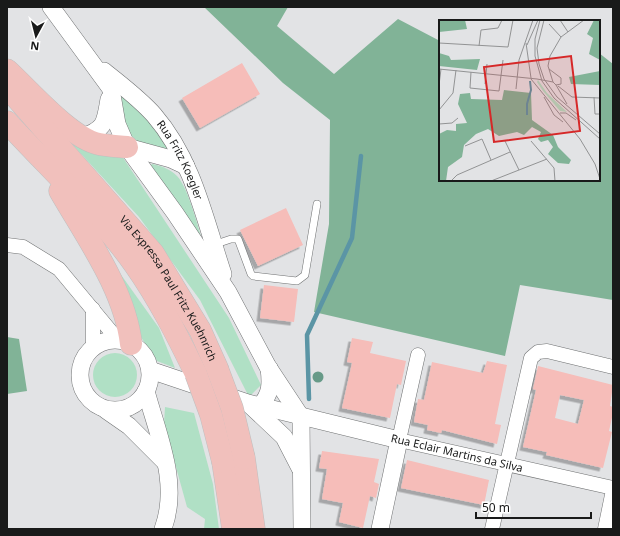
<svg xmlns="http://www.w3.org/2000/svg" width="620" height="536" font-family="'Noto Sans',sans-serif">
<style>
.green{fill:#b0e0c5}
.forest{fill:#81b397}
.lines{fill:none;stroke-linecap:round;stroke-linejoin:round}
.stream{stroke:#5b95a5;stroke-width:4.5}
.building{fill:#f6bdb9;fill-rule:evenodd;filter:url(#shadow)}
.service-casing{stroke:#707273;stroke-width:8}
.minor-casing{stroke:#707273;stroke-width:15}
.tertiary-casing{stroke:#707273;stroke-width:18}
.primary-casing{stroke:#bfbfbf;stroke-width:23}
.service{stroke:#fff;stroke-width:7}
.minor{stroke:#fff;stroke-width:14}
.tertiary{stroke:#fff;stroke-width:17}
.primary{stroke:#f1c0bc;stroke-width:22}
.primary-bridge-casing{stroke:#bfbfbf;stroke-width:23;stroke-linecap:butt}
.primary-bridge{stroke:#f1c0bc;stroke-width:22}
.tree{fill:#679a88}
.labels{text-anchor:middle;stroke-width:3.5;stroke-linejoin:round;paint-order:stroke}
.street-label{font-size:11px;fill:#191a1a;stroke:#fff}
.inset-river{fill:none;stroke:#5b95a5;stroke-width:2}
.inset-road{fill:none;stroke:#929394;stroke-width:1}
.view{fill:#d62828;fill-opacity:0.15;stroke:#d62828;stroke-width:2}
.inset-edge{fill:none;stroke:#191a1a;stroke-width:2}
</style>
<defs>
<filter id="shadow"><feDropShadow dx="-3.5" dy="3.5" stdDeviation="0" flood-color="#0004"/></filter>
</defs>
<rect width="100%" height="100%" fill="#e2e3e5"/>
<g class="green">
<polygon points="120,92 136,106 169,147 168,151 160,147 133,143 127,136"/>
<polygon points="72,144 102,156 122,156 229,318 261,385 249,397 200,300 139,217"/>
<path d="M152,164C162,166 170,169 177,176C189,188 199,232 205,249L149,167Z"/>
<polygon points="104,251 159,328 175,368 157,361 134,327"/>
<circle cx="115" cy="375" r="22"/>
<polygon points="165,407 194,413 213,484 219,529 204,529 205,519 187,507 164,424"/>
</g>
<g class="forest">
<polygon points="204,7 288,7 277,26 334,74 398,19 440,41 440,180 599,180 599,53 613,64 613,300 520,285 505,356 314,312 329,224 330,120 283,83"/>
<polygon points="7,337 19,339 27,391 7,394"/>
</g>
<g class="lines">
<polyline class="stream" points="309,399 307,335 352,238 361,156"/>
</g>
<g class="building">
<polygon points="242,63 260,94 200,128 182,98"/>
<polygon points="286,208 303,245 258,266 240,230"/>
<polygon points="264,285 298,289 294,322 260,318"/>
<polygon points="352,338 373,342 370,353 406,361 401,385 397,384 390,418 342,408 352,363 347,362"/>
<polygon points="487,361 507,365 495,424 501,425 497,444 442,430 441,433 427,430 428,425 414,422 418,399 424,400 432,362 483,373"/>
<path d="M538,366L613,385L610,406L613,407V413L609,431L612,432L603,468L546,455L547,452L523,447L536,390L533,389ZM560,395L584,400L578,424L555,418Z"/>
<polygon points="322,451 379,459 374,482 379,484 376,498 370,496 363,528 339,522 343,503 322,499 327,469 319,468"/>
<polygon points="407,460 489,480 484,505 401,488"/>
</g>
<g class="lines">
<defs>
<polyline id="service" points="213,245 231,239 238,239 251,274 253,276 297,281 305,275 317,204"/>
<g id="minor">
<polyline points="7,245 23,247 59,269 118,340"/>
<polyline points="93,309 93,348"/>
<polyline points="418,355 399,440 613,488"/>
<polyline points="492,529 531,358 538,352 547,351 613,367"/>
<polyline points="605,529 613,490"/>
</g>
<g id="tertiary">
<polyline points="51,7 111,89 117,124 127,147 175,213 228,292 268,367 301,417"/>
<path id="s1" d="M104,71C121,85 140,99 154,115C193,160 205,220 223,274"/>
<path d="M82,137C106,129 105,122 109,99"/>
<polyline points="127,147 171,159 186,166"/>
<circle cx="115" cy="375" r="35"/>
<polyline points="150,370 248,403 399,440 380,529"/>
<path d="M146,391C158,436 180,483 163,529"/>
<polyline points="250,405 284,437 300,468"/>
<path d="M260,406C271,394 271,384 269,368"/>
<polyline points="106,410 129,426 165,462"/>
<polyline points="301,417 302,529"/>
</g>
<g id="primary">
<path d="M7,70C29,90 70,138 99,144C108,146 118,146 127,147"/>
<path id="s2" d="M7,87L153,253L200,330L217,368"/>
<path d="M7,122C50,169 98,213 135,265C159,299 178,337 196,374"/>
<path d="M60,191C87,238 125,290 131,344"/>
<polyline points="244,458 254,529"/>
<polyline points="223,462 233,529"/>
</g>
</defs>
<use href="#service" class="service-casing"/>
<use href="#minor" class="minor-casing"/>
<use href="#tertiary" class="tertiary-casing"/>
<use href="#primary" class="primary-casing"/>
<use href="#service" class="service"/>
<use href="#minor" class="minor"/>
<use href="#tertiary" class="tertiary"/>
<use href="#primary" class="primary"/>
<defs>
<g id="primary-bridge">
<polyline points="217,368 232,408 244,458"/>
<polyline points="196,374 211,415 223,462"/>
</g>
</defs>
<use href="#primary-bridge" class="primary-bridge-casing"/>
<use href="#primary-bridge" class="primary-bridge"/>
</g>
<circle class="tree" cx="318" cy="377" r="5.5"/>
<g class="labels">
<g class="street-label">
<text dy="4" stroke="none"><textPath href="#s1" startOffset="119">Rua Fritz Koegler</textPath></text>
<text dy="4" stroke="none"><textPath href="#s2" startOffset="259">Via Expressa Paul Fritz Kuehnrich</textPath></text>
<text transform="translate(457 453) rotate(13)" y="4">Rua Eclair Martins da Silva</text>
</g>
</g>
<g transform="translate(439 20)">
<rect width="161" height="161" fill="#e2e3e5"/>
<path d="M99,60L108,73L128,92L121,91L104,71L98,62Z" fill="#b0e0c5"/>
<path d="M0,0H26L28,9L0,12ZM155,0H161V40L150,34L154,18L148,14ZM0,33L10,36L12,40L41,39L38,50L0,46ZM161,51V65L132,64L130,57ZM65,70L92,73L93,100L114,115L119,127L132,140L130,144L119,143L109,134L114,127L109,120L102,122L99,119L102,112L93,107L85,115L78,112L60,116L49,109L37,114L25,125L23,137L9,147L7,161H0V114L8,110L17,111V104L28,103L19,84L21,74L31,73L32,79L63,80Z" fill="#81b397"/>
<path class="inset-river" d="M88,95V84L92,70L91,61"/>
<path class="inset-road" d="M101,0L96,19V36L103,61L115,78L161,119M105,0L98,28L100,44L105,59L118,77L161,114M121,0L129,12M110,4L122,17M0,23L69,27L74,0M87,23L92,58M88,25L99,0M40,26L42,10L59,8L63,0M0,49L98,59L114,62L117,65L122,64V58L110,49M32,52L31,68L60,71L64,40M92,59L141,119L156,144L161,159M114,62L109,46L111,36L122,17L145,0M46,64L48,44M0,65L2,49M117,65L128,84M119,66L133,77L161,78M77,69L80,40L94,0M105,77L115,95L124,102M155,77L156,94H161M0,90L14,73L17,50M121,93H127L137,100M0,104L13,103L19,98M66,121L80,150M92,121L115,148L116,161M26,126L43,119L52,140M12,161L18,155L71,132M52,161L108,139"/>
<path class="view" d="M132,36L141,111L55,122L45,47Z"/>
<rect width="161" height="161" class="inset-edge"/>
</g>
<rect width="620" height="536" fill="none" stroke="#191a1a" stroke-width="16"/>
<g transform="translate(36 36) rotate(187)" stroke="#ffffff" stroke-width="3" paint-order="stroke">
<path d="M0-3L7 15L0 10L-7 15Z" fill="#191a1a"/>
<text y="-6" font-size="11" font-weight="bold" text-anchor="middle" fill="#191a1a">N</text>
</g>
<path d="M476 512v6h115v-6" fill="none" stroke="#191a1a" stroke-width="2"/>
<text x="482" y="512" font-size="12" fill="#191a1a" stroke="#ffffff" stroke-width="3" paint-order="stroke">50 m</text>
</svg>
